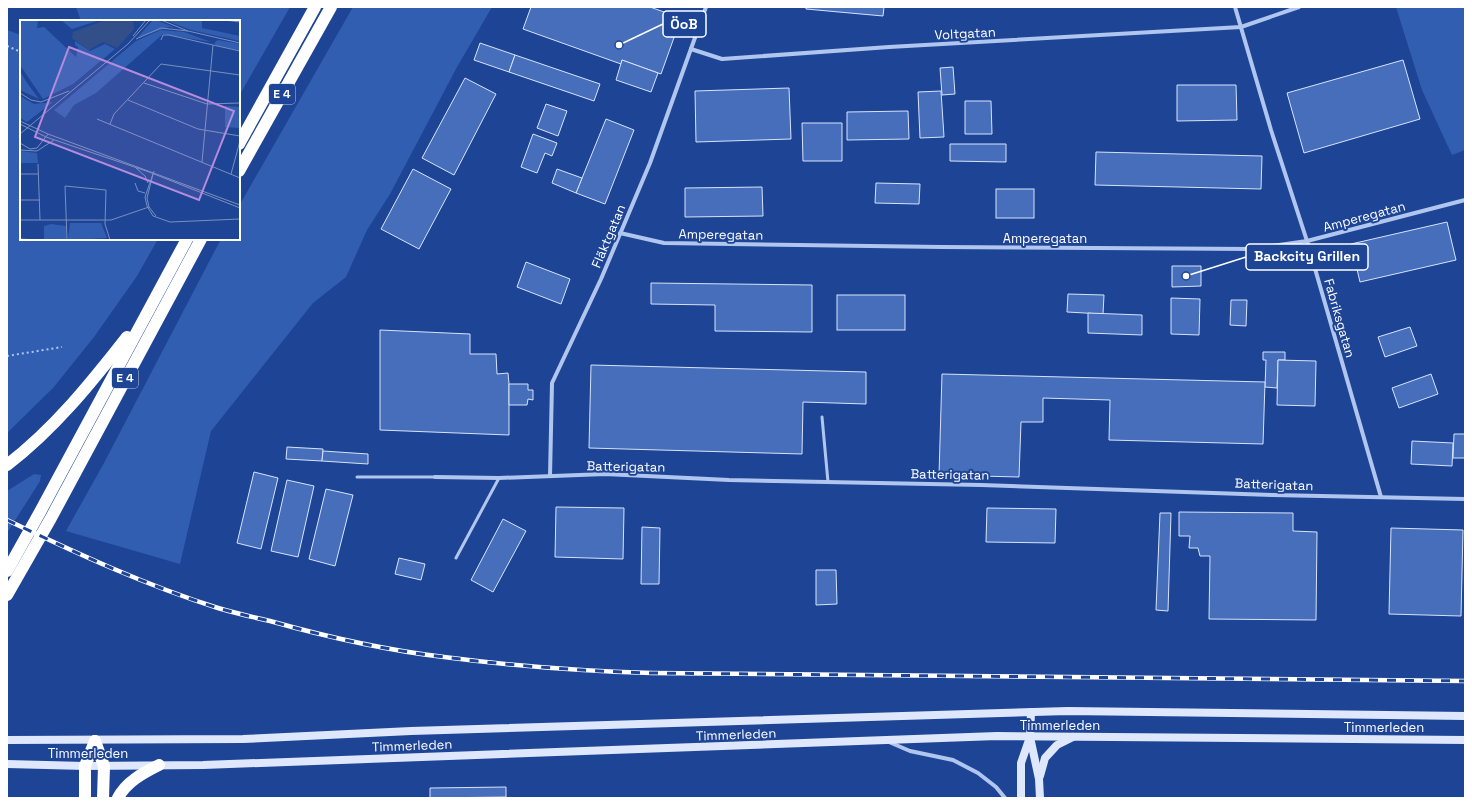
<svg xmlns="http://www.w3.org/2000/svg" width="1472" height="805" font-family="'Space Grotesk',sans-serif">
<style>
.green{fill:#325eb2}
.building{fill:#466ebb;stroke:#d7e3fa}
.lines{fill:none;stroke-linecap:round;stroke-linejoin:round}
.path{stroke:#b1c6ef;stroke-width:2;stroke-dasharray:2 3;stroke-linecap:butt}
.lane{stroke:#b1c6ef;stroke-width:3}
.street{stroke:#b1c6ef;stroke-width:4}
.secondary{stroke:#dee7fb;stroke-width:8}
.highway{stroke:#fff;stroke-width:12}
.rail-casing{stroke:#fff;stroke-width:4.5}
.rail{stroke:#1e4595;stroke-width:3;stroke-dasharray:9;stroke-linecap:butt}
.labels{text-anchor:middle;stroke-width:4;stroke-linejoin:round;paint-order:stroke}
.shield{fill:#1e4595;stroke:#bcc7df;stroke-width:1}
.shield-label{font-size:12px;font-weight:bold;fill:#fff}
.street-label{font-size:13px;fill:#fff;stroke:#1e4595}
.inset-road{fill:none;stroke:#788fbf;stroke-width:1}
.view{fill:#b68bdc;fill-opacity:0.15;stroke:#b68bdc;stroke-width:2}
.inset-edge{fill:none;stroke:#fff;stroke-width:2}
.leader{fill:none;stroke:#fff;stroke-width:1.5}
.callout-dot{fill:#fff;stroke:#1e4595;stroke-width:1.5}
.callout{fill:#1e4595;stroke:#fff;stroke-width:1.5}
.callout-label{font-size:14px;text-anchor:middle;font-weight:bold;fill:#fff}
</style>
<rect width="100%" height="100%" fill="#1e4595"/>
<g class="green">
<polygon points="76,7 290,7 239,96 239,21 81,21"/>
<polygon points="353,7 492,7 457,67 390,194 367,230 346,277 313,303 211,431 180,564 66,531 104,463 221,239 239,239 239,206"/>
<polygon points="1396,7 1465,7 1465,150 1452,155 1422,90"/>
<polygon points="7,30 21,35 21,239 158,239 137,276 94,337 53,388 7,433"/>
<polygon points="34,474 41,475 40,481 7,533 7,491"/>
</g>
<g class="building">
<polygon points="531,7 650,7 681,18 661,74 622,60 621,64 523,29"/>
<polygon points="806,7 884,7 883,16 806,9"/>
<polygon points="480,43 515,55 509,72 474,60"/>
<polygon points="515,55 600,84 594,101 509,72"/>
<polygon points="622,60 658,73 651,92 616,80"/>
<polygon points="1403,60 1420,119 1304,153 1287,93"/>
<polygon points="953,67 955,94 942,95 940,68"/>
<polygon points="465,78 496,94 454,175 422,158"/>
<polygon points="1177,85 1236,85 1237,120 1177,121"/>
<polygon points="789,88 791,139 696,142 695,91"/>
<polygon points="941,91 944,137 920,138 918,92"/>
<polygon points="965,101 991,101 992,134 965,134"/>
<polygon points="546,104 567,111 558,136 537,128"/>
<polygon points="908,111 909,139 847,140 847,112"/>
<polygon points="606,119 634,130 605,204 576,193"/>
<polygon points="802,123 842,123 842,161 803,161"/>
<polygon points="533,134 557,143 552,156 545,153 537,173 521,167"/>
<polygon points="950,144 1006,144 1006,162 950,161"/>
<polygon points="1096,152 1262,156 1261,189 1095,185"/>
<polygon points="413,169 451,189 419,249 381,229"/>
<polygon points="557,169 582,178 576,193 552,183"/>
<polygon points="876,183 920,184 919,204 875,203"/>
<polygon points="762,187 763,216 685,217 685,188"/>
<rect x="996" y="189" width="38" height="29"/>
<polygon points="1447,222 1456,260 1360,282 1351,244"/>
<polygon points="526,262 570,279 561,304 517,287"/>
<polygon points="1172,266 1201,266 1201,286 1172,287"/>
<polygon points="651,283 812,285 812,332 715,331 715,305 651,304"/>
<polygon points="1068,294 1104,295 1103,314 1067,312"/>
<rect x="837" y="295" width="68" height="35"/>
<polygon points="1171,298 1200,299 1199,335 1171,334"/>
<polygon points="1231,300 1247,300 1246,326 1230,325"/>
<polygon points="1088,313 1142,315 1142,335 1088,333"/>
<polygon points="1410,327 1417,346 1385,357 1378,337"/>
<polygon points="380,330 470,334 470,354 496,354 497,374 508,373 509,384 509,435 380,430"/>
<polygon points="1263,352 1285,352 1285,360 1278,360 1277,388 1265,387 1266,360 1263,360"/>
<polygon points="1278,360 1316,361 1315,406 1277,405"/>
<polygon points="591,365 866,372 866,404 803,402 802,454 589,448"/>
<polygon points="942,374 1265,382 1263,444 1109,440 1110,400 1043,398 1043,422 1021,422 1019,477 939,475"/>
<polygon points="1431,374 1438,394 1399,408 1392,388"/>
<polygon points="509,384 528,384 528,390 533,390 533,400 528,399 527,405 509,405"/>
<polygon points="1454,434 1465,434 1465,458 1453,458"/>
<polygon points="1412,441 1453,443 1452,466 1411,464"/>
<polygon points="287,447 323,449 322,461 286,459"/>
<polygon points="323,451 368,454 368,464 322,461"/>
<polygon points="254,472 278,478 261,549 237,543"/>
<polygon points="287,480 314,486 298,557 271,551"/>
<polygon points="326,489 353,495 335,566 309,559"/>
<polygon points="556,507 624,508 623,559 555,557"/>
<polygon points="987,508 1056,509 1055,543 986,542"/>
<polygon points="1179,512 1293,513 1293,531 1317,532 1316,620 1209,619 1210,556 1200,556 1198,548 1189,548 1190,536 1179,536"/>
<polygon points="1160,513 1171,513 1168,611 1156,610"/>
<polygon points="503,519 526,531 493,592 471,580"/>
<polygon points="642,527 660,528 659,584 641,584"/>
<polygon points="1391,528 1463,530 1461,616 1389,614"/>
<polygon points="399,558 425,564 421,580 395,574"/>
<polygon points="816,570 836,570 837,604 816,605"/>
<polygon points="506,787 506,797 430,798 430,788"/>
</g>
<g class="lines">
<g class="path">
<polyline points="7,46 21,52"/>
<polyline points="7,356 62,347"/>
</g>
<g class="lane">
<polyline points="822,417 828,482"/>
<polyline points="357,477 435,477"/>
<polyline points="456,558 499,478"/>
</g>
<g class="street">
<polyline points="1235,7 1271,130 1307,241 1381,497"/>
<polyline points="691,49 722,59 889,47 1241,27 1299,7"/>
<polyline points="620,233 664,243 942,247 1252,249 1307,241 1465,200"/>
<polyline points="550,476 552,383 601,279 650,163 706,7"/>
<polyline points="435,477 499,478 605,474 729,480 981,485 1273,495 1465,499"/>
<polyline points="889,742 910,751 953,760 978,773 996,787 1005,798"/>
</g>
<g class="secondary">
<polyline points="1031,712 1030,737 1039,779 1040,798"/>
<polyline points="7,740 243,739 411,731 1068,711 1465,716"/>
<polyline points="7,764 85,766 203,765 997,736 1465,740"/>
<polyline points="1040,776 1045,758 1057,745 1073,737"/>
<polyline points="1021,798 1021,763 1030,737"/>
</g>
<g class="highway">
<polyline points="239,144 315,7"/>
<polyline points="239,171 331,7"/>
<path d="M7,465C54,429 91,383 127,337"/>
<polyline points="7,571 40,512 187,239"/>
<polyline points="7,595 51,518 201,239"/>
<polyline points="95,741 104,766 103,798"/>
<polyline points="85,798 85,766 95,741"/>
<path d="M118,798C126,782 143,773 159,765"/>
</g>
<defs>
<path id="rail" d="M7,520C76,553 145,585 218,608C235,613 252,617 270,621C327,637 385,650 444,657C513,666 582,671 652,673L1465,681"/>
</defs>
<use href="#rail" class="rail-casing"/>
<use href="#rail" class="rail"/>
</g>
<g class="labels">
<g class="shield">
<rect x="269" y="84" width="26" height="20" rx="3"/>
<rect x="112" y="368" width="26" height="20" rx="3"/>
</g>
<g class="shield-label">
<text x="282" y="98">E 4</text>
<text x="125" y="382">E 4</text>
</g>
<g class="street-label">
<text transform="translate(965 33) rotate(-3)" y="5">Voltgatan</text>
<text transform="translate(1364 216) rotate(-15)" y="5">Amperegatan</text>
<text transform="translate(721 234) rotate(1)" y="5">Amperegatan</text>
<text transform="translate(608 236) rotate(-67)" y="5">Fläktgatan</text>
<text x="1045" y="243">Amperegatan</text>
<text transform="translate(1340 318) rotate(74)" y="5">Fabriksgatan</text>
<text transform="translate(626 466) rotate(1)" y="5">Batterigatan</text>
<text transform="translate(950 474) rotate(1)" y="5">Batterigatan</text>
<text transform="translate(1274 484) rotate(2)" y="5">Batterigatan</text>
<text x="1060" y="730">Timmerleden</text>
<text x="1384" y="732">Timmerleden</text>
<text transform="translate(736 734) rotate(-2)" y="5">Timmerleden</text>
<text transform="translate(412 745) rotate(-2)" y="5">Timmerleden</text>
<text x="88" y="758">Timmerleden</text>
</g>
</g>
<g transform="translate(20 20)">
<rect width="220" height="220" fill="#1e4595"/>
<path d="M0,0H18L17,8L24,7L56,37L58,27L55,25V21L70,31L85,24L95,29L53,64L23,79L0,45ZM41,0H80L52,9ZM133,0H136L156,8L149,7L117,18ZM145,0H182V8L220,16V21L171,10ZM141,10L164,12L191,22L143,14L76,73L54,85L45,98L34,90L116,21ZM198,20L220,24V30L197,26L194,23ZM0,51L7,63L19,79L0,70ZM0,76L14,84L33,82L7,102L0,98ZM205,86L220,87V108L205,107ZM0,131L17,133L18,143H0ZM50,203H81L87,218L48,220ZM31,204L46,206V220H24V206Z" fill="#325eb2"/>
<path d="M86,0H113L114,9L97,28L83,22L69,30L52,18L53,12Z" fill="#324f8a"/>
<path class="inset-road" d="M141,0L168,11L220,23M205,0L220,2M113,16L126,0M116,19L141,8L168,11M141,20L143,15H149L193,25M124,63L187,84L220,83M0,73L11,80L21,82L49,71M108,80L178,109L220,116M77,99L220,158M0,101L28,114L220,185M0,104L26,117L129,152L220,188M90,104L94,94L141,44L220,55M0,114L108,24L130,0M0,123L10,129L17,128L28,114M0,130L17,131L34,120M182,142L193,25L220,31M18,144L20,200M116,148L125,156L128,163M134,151L125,177L127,186L133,196L150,202L220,199M0,154H18M133,154L127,178L129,187L136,196M211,154L220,121M115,163L118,171L125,173M0,180H20M0,200H91L129,187M0,219L17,220M47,220L45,166L86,170L85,204L90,220"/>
<path class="view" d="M49,27L214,91L179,180L15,117Z"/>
<rect width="220" height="220" class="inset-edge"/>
</g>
<path class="leader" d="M619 45L663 24M1186 276L1246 257"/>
<g class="callout-dot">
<circle cx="619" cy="45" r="4"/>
<circle cx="1186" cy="276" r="4"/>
</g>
<g class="callout">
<rect x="663" y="11" width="43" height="26" rx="4"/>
<rect x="1246" y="244" width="122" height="26" rx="4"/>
</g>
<g class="callout-label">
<text x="684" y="29">ÖoB</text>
<text x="1307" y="261">Backcity Grillen</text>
</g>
<rect width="1472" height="805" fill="none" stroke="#ffffff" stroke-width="16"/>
</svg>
